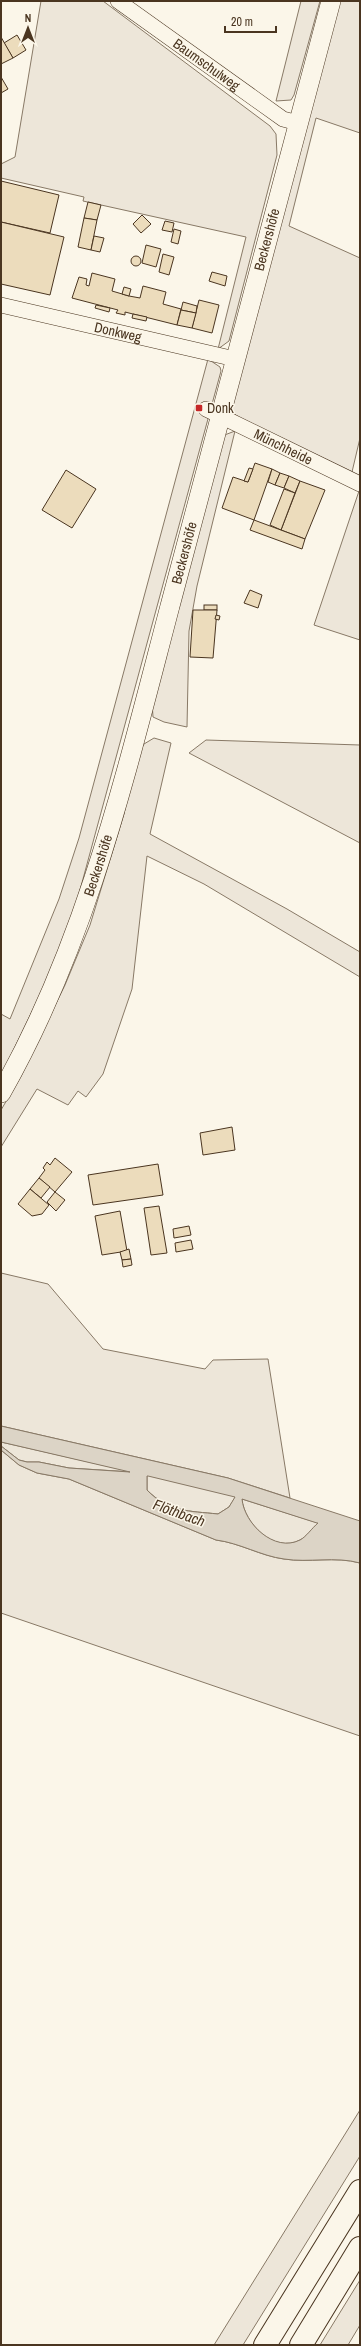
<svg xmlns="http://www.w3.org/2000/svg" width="361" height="2346" font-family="'Archivo Narrow',sans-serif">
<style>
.green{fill:#ede6d9;stroke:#887966}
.water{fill:#dcd4c6;stroke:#887966;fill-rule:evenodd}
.building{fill:#ecdcbc;stroke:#4a3520}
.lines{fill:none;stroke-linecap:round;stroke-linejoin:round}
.minor-casing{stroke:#4a3520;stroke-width:16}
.tertiary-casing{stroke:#4a3520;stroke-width:20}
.motorway-casing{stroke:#4a3520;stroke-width:24}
.minor{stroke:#fbf6e9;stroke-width:15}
.tertiary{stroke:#fbf6e9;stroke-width:19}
.motorway{stroke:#fbf6e9;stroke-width:22}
.poi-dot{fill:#c62828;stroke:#fbf6e9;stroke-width:1.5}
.labels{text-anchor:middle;stroke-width:3;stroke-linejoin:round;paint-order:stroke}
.street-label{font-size:14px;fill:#4a3520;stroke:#fbf6e9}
.poi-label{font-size:14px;fill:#4a3520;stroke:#fbf6e9;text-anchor:start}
.water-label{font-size:15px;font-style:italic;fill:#4a3520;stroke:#fbf6e9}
</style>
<rect width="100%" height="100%" fill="#fbf6e9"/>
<g class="green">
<polygon points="41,1 103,1 270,126 276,134 277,155 229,341 218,349 246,237 83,201 84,197 1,178 1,164 15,157"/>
<polygon points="301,1 320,1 294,95 291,100 276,101"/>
<polygon points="337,1 360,1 360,133 316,118 289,226 360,258 360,438 352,472 240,418 233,413 231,406"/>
<polygon points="208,359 220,367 221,371 74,912 50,974 1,1076 1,1014 10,1019 59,899 79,838"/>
<polygon points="235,431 197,586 189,631 187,727 164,722 153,717 152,702 222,436"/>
<polygon points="359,491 360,492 360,640 314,625"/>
<polygon points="154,738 171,743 150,834 287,909 360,952 360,977 204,884 147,856 132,989 103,1074 86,1097 78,1091 68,1105 37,1089 1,1147 1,1110 21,1076 65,985 90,925 124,814 135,759 144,744"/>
<polygon points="206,740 360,745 360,843 189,753"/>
<polygon points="1,1273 48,1284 103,1349 205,1369 213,1360 268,1359 290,1498 228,1478 1,1426"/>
<polygon points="1,1442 133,1472 69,1468 39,1462 27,1462 19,1460 1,1446"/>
<path d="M1,1450L19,1465L37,1473L69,1479L216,1540C240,1543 261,1556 284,1559C309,1563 335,1556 360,1563V1736L1,1613Z"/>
<path d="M147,1475L236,1496L229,1507L218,1514C189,1511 169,1512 147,1490Z"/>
<path d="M242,1499L318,1523C313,1528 306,1537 300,1540C274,1554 244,1523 242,1499Z"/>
<polygon points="360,2110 360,2156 243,2345 214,2345"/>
<polygon points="360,2280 360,2325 348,2345 320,2345"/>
</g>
<path class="water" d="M1,1426L228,1478L360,1521V1563C335,1556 309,1563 284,1559C261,1556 240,1543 216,1540L69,1479L37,1473L19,1465L1,1450V1446L19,1460L27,1462H39L69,1468L130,1472L1,1442ZM147,1476H148L235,1497L229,1507L218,1514C189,1511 168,1512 147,1490ZM242,1499L317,1523H318C312,1528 306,1537 300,1540C274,1553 244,1523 242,1499Z"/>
<g class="building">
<polygon points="17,35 26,50 13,58 4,43"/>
<polygon points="1,37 13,58 1,64"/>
<polygon points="1,77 8,89 1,93"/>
<polygon points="1,181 59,195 50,233 1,222"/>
<polygon points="88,202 101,205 97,220 84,218"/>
<polygon points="142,215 151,224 141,233 133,224"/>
<polygon points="84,218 97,220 91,250 78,247"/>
<polygon points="165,221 174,223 172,232 162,230"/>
<polygon points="1,222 64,237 50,295 1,284"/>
<polygon points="174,229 181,231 178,244 171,242"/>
<polygon points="94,236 104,238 100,252 91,250"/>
<polygon points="146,245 161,249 156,267 142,263"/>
<polygon points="163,254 174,257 169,275 159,272"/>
<circle cx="136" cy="261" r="5"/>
<polygon points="212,272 227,276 225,286 209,281"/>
<polygon points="92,273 115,279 112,291 129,296 140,298 143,286 166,292 163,304 181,309 177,325 125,312 125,315 116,313 118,310 72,298 79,277 87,279 86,285 89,286"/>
<polygon points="124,287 131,289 129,296 122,294"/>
<polygon points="199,300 219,305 212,333 192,328"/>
<polygon points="183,302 197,306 196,313 181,310"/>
<polygon points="96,305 110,308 109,312 95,308"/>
<polygon points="181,310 196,313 192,328 177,325"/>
<polygon points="133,314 147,317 146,321 132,318"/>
<polygon points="255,463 272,469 254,520 222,508 233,477 248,482"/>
<polygon points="249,468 253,469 248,482 244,481"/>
<polygon points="272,469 280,473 275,485 268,482"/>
<polygon points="66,470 96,489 72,528 42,510"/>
<polygon points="280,473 289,476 284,488 275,485"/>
<polygon points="289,476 300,481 295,493 284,488"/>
<polygon points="300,481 325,490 305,539 281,530"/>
<polygon points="284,489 295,493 281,530 270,525"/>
<polygon points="254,520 305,539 302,549 250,530"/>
<polygon points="250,590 262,595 258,608 244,603"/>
<rect x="204" y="605" width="13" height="5"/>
<polygon points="193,610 217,610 213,658 190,657"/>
<polygon points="216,615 220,616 219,620 215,619"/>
<polygon points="232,1127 235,1150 203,1155 200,1133"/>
<polygon points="55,1158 72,1172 55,1192 39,1178 45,1170 43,1168 47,1162 50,1165"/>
<polygon points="158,1164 163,1195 93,1205 88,1175"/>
<polygon points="39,1178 50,1187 41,1198 30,1189"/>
<polygon points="30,1189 49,1205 42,1214 32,1216 18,1204"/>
<polygon points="55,1192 65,1200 56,1211 47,1202"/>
<polygon points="159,1206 167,1253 151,1255 144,1208"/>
<polygon points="120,1211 127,1251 102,1255 95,1216"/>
<polygon points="189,1226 191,1235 174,1238 173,1229"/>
<polygon points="191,1240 193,1249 176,1252 175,1243"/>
<polygon points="129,1249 131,1259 122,1260 120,1252"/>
<polygon points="131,1259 132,1265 123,1267 122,1260"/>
</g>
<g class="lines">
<defs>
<g id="minor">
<path id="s1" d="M118,1L283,119L298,123"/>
<path id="s2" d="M1,305L235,359"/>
<path id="s3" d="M206,409L360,484"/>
</g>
<g id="tertiary">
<path id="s4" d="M1,1093C87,942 126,773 170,606C223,404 276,202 331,1"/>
</g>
<g id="motorway">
<polyline points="265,2345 360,2191"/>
<polyline points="301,2345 360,2248"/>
</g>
</defs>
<use href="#minor" class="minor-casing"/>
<use href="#tertiary" class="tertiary-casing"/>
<use href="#motorway" class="motorway-casing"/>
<use href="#minor" class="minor"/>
<use href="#tertiary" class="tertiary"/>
<use href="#motorway" class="motorway"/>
</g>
<rect class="poi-dot" x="195" y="404" width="8" height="8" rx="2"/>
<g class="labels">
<g class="street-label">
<text dy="5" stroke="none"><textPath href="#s1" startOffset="109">Baumschulweg</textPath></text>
<text dy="5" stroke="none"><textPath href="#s4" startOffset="896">Beckershöfe</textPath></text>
<text dy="5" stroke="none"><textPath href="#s2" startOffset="120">Donkweg</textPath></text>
<text dy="5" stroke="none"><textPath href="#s3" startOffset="86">Münchheide</textPath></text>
<text dy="5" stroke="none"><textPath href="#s4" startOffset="572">Beckershöfe</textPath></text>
<text dy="5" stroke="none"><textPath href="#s4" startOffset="248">Beckershöfe</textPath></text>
</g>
<g class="poi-label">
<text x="207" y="413">Donk</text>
</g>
<g class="water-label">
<text transform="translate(179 1513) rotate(20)" y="5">Flöthbach</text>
</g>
</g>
<rect width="361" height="2346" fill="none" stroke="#4a3520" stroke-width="4"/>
<g transform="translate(28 28)" stroke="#fbf6e9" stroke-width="3" paint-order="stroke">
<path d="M0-3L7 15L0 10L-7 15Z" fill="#4a3520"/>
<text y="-6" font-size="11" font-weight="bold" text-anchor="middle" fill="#4a3520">N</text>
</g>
<path d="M225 26v6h51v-6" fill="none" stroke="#4a3520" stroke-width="2"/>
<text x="231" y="26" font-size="12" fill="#4a3520" stroke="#fbf6e9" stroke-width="3" paint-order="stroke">20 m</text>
</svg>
